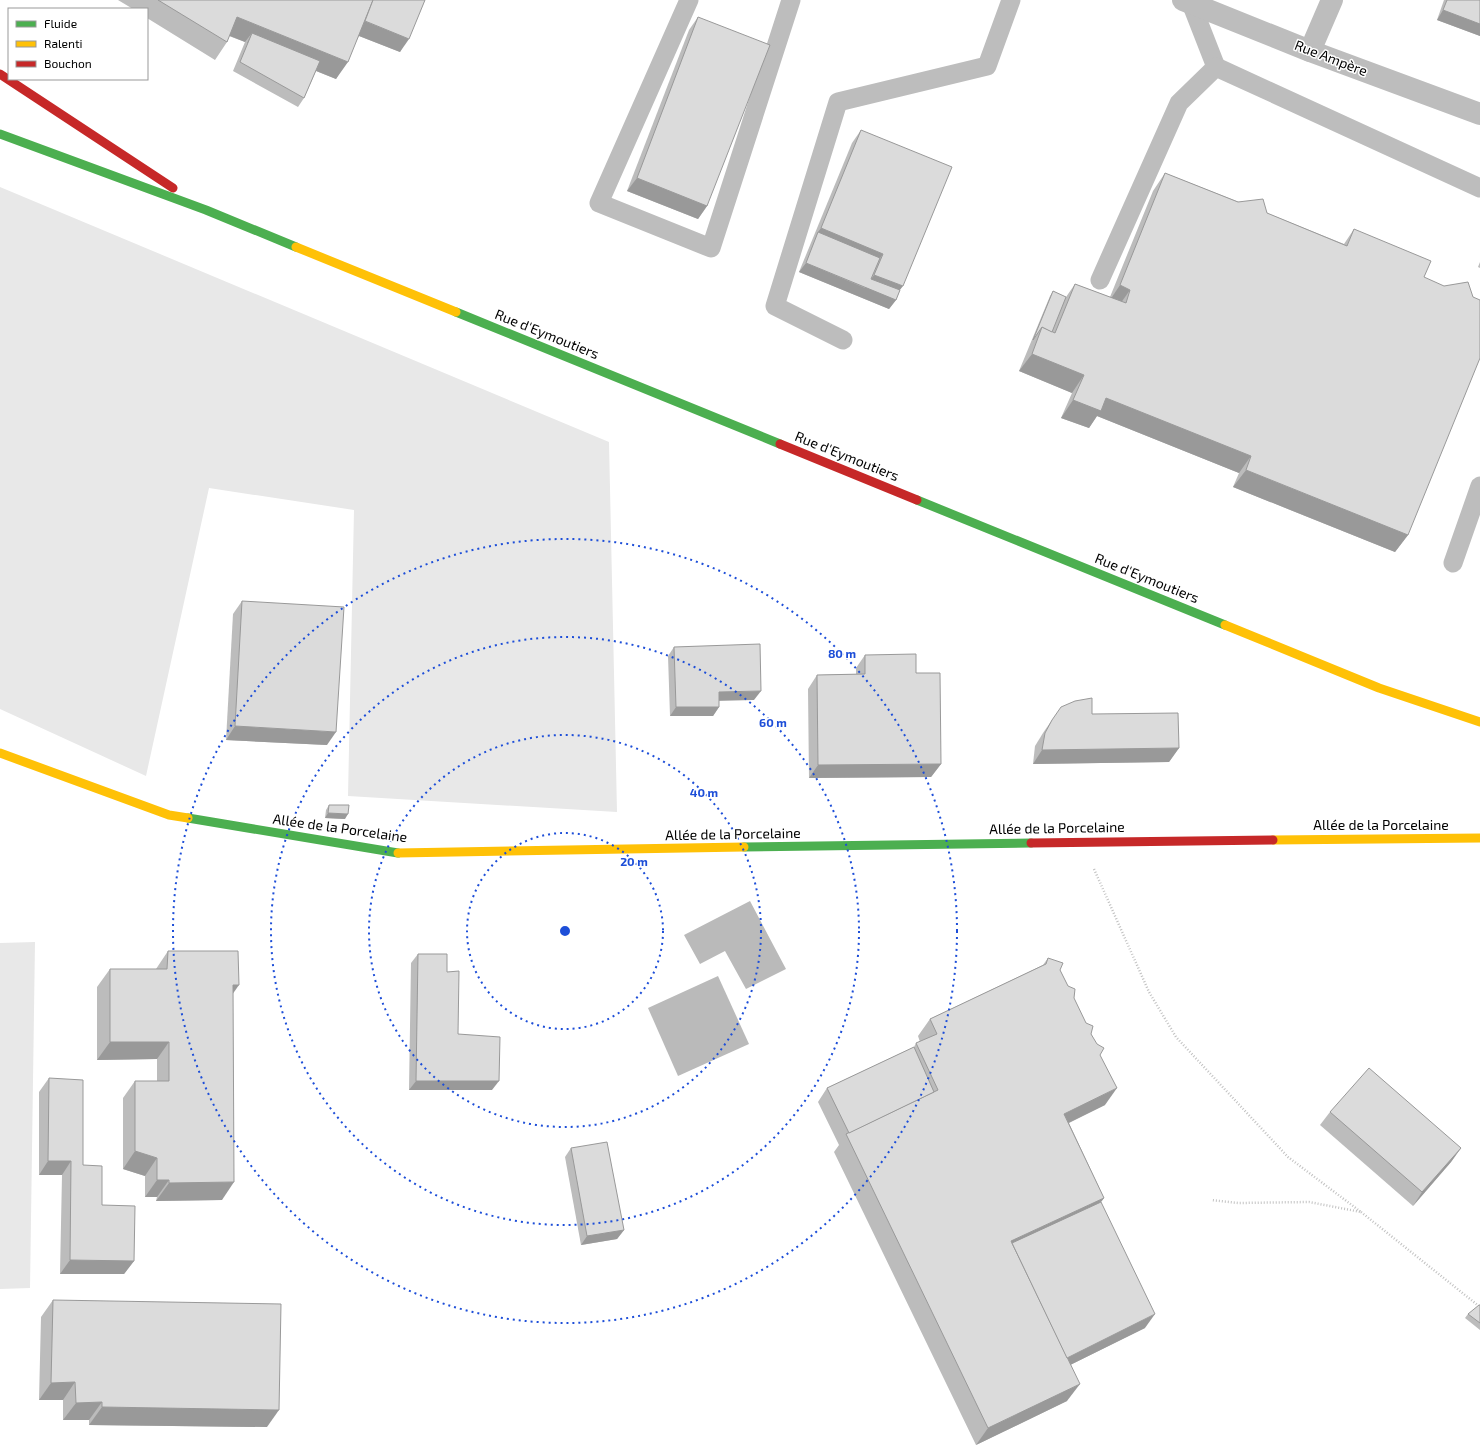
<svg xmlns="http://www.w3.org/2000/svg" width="1480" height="1453" font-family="'Exo 2',sans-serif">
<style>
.green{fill:#e8e8e8}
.water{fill:#bababa}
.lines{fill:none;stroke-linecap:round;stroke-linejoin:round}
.path{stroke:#c2c2c2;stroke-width:2.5;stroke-dasharray:1 2;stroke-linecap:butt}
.lane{stroke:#bdbdbd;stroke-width:19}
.street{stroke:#bdbdbd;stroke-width:22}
.fast{stroke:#4caf50;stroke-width:9}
.slow{stroke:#ffc107;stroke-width:9}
.jam{stroke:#c62828;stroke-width:9}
.wall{fill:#bcbcbc}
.shaded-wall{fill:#999}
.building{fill:#dbdbdb;stroke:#999}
.ring{fill:none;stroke:#1d4ed8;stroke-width:2;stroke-dasharray:2 4}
.labels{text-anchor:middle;stroke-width:3;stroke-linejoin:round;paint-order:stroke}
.street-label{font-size:14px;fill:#000;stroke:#fff}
.centre{fill:#1d4ed8;stroke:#fff;stroke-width:2}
.ring-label{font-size:12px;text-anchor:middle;font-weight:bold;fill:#1d4ed8;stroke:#fff;stroke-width:3;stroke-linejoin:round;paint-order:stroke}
</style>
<rect width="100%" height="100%" fill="#fff"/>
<g class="green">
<polygon points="0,187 609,442 617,812 348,796 354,510 209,488 146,776 0,709"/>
<polygon points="35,942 30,1288 0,1289 0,943"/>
</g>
<g class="water">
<polygon points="750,901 786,969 746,989 725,951 700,964 684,935"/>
<polygon points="718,976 749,1044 678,1076 648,1008"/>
</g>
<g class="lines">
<g class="path">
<polyline points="1094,869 1149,992 1176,1037 1288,1157 1361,1212 1309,1202 1238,1203 1211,1200"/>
<polyline points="1361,1212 1480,1307"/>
</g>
<g class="lane">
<polyline points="689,0 599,203 711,248 791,0"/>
<polyline points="1191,3 1216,67"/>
<polyline points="1100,280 1179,103 1216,67 1480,188"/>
<polyline points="843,340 775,306 838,102 987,66 1011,0"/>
<polyline points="1453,563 1480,486"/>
</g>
<g class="street">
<polyline points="1183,0 1310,51 1480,114"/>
<polyline points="1310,51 1332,0"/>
</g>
<g class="fast">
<polyline points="0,134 206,210 296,247"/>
<polyline points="456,312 780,444"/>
<polyline points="917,500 1225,625"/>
<polyline points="188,818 398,853"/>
<polyline points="744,847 1031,843"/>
</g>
<g class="slow">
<polyline points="296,247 456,312"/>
<polyline points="1225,625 1379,688 1480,722"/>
<polyline points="0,753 169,815 188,818"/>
<polyline points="1273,840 1480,838"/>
<polyline points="398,853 744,847"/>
</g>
<g class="jam">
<polyline points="0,74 173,188"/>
<polyline points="780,444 917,500"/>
<polyline points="1031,843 1273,840"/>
</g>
</g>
<g class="wall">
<polygon points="118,0 425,0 400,52 359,36 336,79 316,71 304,98 298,107 233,71 245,42 229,36 227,42 215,60 147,18 147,9 133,9"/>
<polygon points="1444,0 1480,0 1480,36 1437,20"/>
<polygon points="698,17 707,206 698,219 627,191 689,30"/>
<polygon points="861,130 900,290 896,300 889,309 799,272 852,143"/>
<polygon points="1165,173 1267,213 1344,244 1354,229 1424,277 1408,535 1395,552 1233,487 1239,473 1097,416 1089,428 1061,418 1072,393 1019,371 1050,296 1053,291 1066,297 1075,284 1110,297 1153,191"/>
<polygon points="1480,262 1480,268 1478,267"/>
<polygon points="242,601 327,745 226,740 233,614"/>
<polygon points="674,647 754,700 719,700 719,707 713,716 670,716 668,656"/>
<polygon points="865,655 916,673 941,764 931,777 809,778 808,689 817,675 856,674 856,668"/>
<polygon points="1092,714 1179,748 1169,762 1033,764 1035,746 1043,733 1052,720"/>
<polygon points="329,805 345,819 325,818 326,810"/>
<polygon points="168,951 233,994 222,1200 156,1201 157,1197 145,1197 145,1176 123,1169 123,1098 135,1081 157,1081 157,1059 97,1060 97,987 110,969 156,969"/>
<polygon points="418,954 447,972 458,1034 492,1090 409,1090 411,963"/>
<polygon points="1048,958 1060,970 1091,1034 1100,1055 1105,1105 1069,1123 1104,1198 1101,1202 1145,1328 1070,1365 1067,1401 976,1445 834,1152 839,1145 818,1102 827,1088 914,1047 916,1043 920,1042 918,1036 930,1019 1043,965"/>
<polygon points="49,1078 83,1165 102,1205 134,1261 124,1274 60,1274 62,1175 39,1175 39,1092"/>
<polygon points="1330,1112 1461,1148 1451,1162 1413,1206 1320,1125"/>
<polygon points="571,1148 624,1230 617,1239 581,1245 565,1157"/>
<polygon points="53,1300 267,1427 89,1425 89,1420 63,1420 63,1400 39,1400 41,1317"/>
<polygon points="1480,1305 1480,1330 1465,1318 1468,1314"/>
</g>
<g class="shaded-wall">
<polygon points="1443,10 1480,24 1480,36 1437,20"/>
<polygon points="237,17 348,62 336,79 247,43 252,33 245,42 225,34"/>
<polygon points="364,21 409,39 400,52 354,34"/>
<polygon points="637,178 707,206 698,219 627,191"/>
<polygon points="821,228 883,254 874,267 818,232"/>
<polygon points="806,263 865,288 874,275 903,286 893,299 896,300 889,309 799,272"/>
<polygon points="1120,285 1130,290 1118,307 1108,303"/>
<polygon points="1032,354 1084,375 1072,393 1019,371"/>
<polygon points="1106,398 1251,456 1239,473 1097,416 1089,428 1061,418 1073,400"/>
<polygon points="1246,470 1408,535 1395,552 1233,487"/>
<polygon points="761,691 754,700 713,701 719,692"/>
<polygon points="676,707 719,707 713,716 670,716"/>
<polygon points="235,726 336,732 327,745 226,740"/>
<polygon points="1179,748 1169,762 1033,764 1042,750"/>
<polygon points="941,764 931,777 809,778 818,765"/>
<polygon points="328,813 348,814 345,819 325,818"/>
<polygon points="233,985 239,985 227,1002"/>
<polygon points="110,1042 169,1042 157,1059 97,1060"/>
<polygon points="416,1081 499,1081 492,1090 409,1090"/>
<polygon points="1117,1088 1105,1105 1052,1131 1064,1114"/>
<polygon points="1461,1148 1451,1162 1413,1206 1422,1192"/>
<polygon points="135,1151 157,1158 145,1176 123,1169"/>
<polygon points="48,1161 71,1161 62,1175 39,1175"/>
<polygon points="157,1180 169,1180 157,1197 145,1197"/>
<polygon points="234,1182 222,1200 156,1201 169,1183"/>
<polygon points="1104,1198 1091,1215 1011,1252 1011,1241"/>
<polygon points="624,1230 617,1239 581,1245 587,1236"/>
<polygon points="70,1260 134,1261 124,1274 60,1274"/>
<polygon points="1155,1314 1145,1328 1054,1373 1063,1360"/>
<polygon points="75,1382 63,1400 39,1400 51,1383"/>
<polygon points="1080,1384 1067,1401 976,1445 988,1428"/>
<polygon points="102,1402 89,1420 63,1420 76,1403"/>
<polygon points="102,1407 279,1410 267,1427 89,1425"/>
</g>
<g class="building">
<polygon points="158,0 373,0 348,62 237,17 227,42"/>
<polygon points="373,0 425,0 409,39 365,21"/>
<polygon points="1447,0 1480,0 1480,24 1443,10"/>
<polygon points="698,17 770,45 707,206 637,178"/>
<polygon points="252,33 320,61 304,98 240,62"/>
<polygon points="861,130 952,167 903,286 874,275 883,254 821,228"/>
<polygon points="1165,173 1238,202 1263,199 1267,213 1347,246 1354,229 1431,261 1424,277 1444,286 1468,282 1473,297 1480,300 1480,358 1408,535 1246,470 1251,456 1106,398 1101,411 1073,400 1084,375 1032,354 1042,327 1055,333 1075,284 1126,303 1130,290 1120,285"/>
<polygon points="818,232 880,258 871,279 900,290 896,300 806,263"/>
<polygon points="1053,291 1066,297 1052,332 1042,327 1033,340"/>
<polygon points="242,601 344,607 336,732 235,726"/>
<polygon points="760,644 761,691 719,692 719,707 676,707 674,647"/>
<polygon points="916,654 916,673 940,673 941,764 818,765 817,675 865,674 865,655"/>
<polygon points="1092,698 1092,714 1178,713 1179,748 1042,750 1045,733 1052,720 1061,707 1075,701"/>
<polygon points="329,805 349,805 348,814 328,813"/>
<polygon points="168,951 238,951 239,985 233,985 234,1182 169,1183 169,1180 157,1180 157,1158 135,1151 135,1081 169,1081 169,1042 110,1042 110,969 167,969"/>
<polygon points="418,954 447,954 447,972 459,971 458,1034 500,1037 499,1081 416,1081"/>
<polygon points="1048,958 1063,963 1060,970 1068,986 1075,989 1074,998 1086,1023 1093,1026 1091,1034 1097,1044 1104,1048 1100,1055 1117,1088 1064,1114 1104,1198 1011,1241 1080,1384 988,1428 846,1134 938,1090 916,1043 937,1034 930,1019 1046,964"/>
<polygon points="914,1047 934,1092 849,1133 827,1088"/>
<polygon points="1369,1068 1461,1148 1422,1192 1330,1112"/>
<polygon points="49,1078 83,1080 83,1165 102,1166 102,1205 135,1206 134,1261 70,1260 71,1161 48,1161"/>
<polygon points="607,1142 624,1230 587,1236 571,1148"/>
<polygon points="1101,1202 1155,1314 1067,1358 1012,1243"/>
<polygon points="53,1300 281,1304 279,1410 102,1407 102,1402 76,1403 75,1382 51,1383"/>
<polygon points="1479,1305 1480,1305 1480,1323 1468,1314"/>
</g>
<g class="ring">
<circle cx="565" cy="931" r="98"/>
<circle cx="565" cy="931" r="196"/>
<circle cx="565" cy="931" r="294"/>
<circle cx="565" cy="931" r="392"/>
</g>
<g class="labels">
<g class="street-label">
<text transform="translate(1331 58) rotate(21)" y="5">Rue Ampère</text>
<text transform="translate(547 334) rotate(22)" y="5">Rue d'Eymoutiers</text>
<text transform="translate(847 456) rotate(22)" y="5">Rue d'Eymoutiers</text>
<text transform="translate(1147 578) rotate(22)" y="5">Rue d'Eymoutiers</text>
<text x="1381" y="830">Allée de la Porcelaine</text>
<text transform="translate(340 828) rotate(8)" y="5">Allée de la Porcelaine</text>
<text transform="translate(1057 828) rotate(-1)" y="5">Allée de la Porcelaine</text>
<text transform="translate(733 834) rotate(-1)" y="5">Allée de la Porcelaine</text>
</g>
</g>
<circle cx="565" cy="931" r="6" class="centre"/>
<g class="ring-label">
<text x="842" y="658">80 m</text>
<text x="773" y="727">60 m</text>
<text x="704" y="797">40 m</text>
<text x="634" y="866">20 m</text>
</g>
<rect x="8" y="8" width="140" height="72" fill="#ffffff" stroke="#999999"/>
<rect x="16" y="21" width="20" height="6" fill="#4caf50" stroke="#999999"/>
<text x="44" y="28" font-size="12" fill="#000000">Fluide</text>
<rect x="16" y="41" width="20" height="6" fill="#ffc107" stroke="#999999"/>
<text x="44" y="48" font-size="12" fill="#000000">Ralenti</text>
<rect x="16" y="61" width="20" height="6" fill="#c62828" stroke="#999999"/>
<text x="44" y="68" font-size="12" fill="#000000">Bouchon</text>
</svg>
